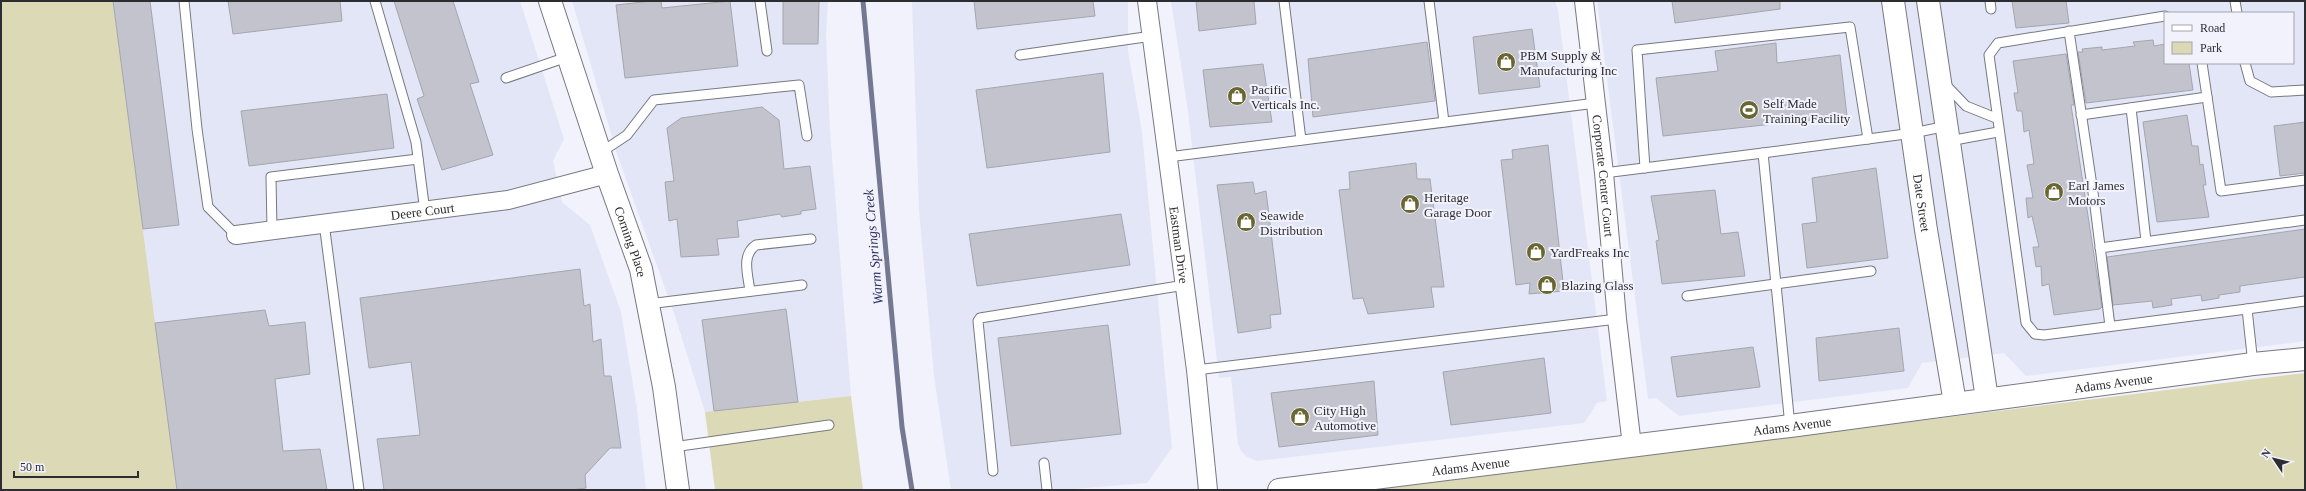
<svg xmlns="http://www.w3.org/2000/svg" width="2306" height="491" font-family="'Times New Roman',serif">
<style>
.built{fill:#e3e6f7;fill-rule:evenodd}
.green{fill:#dcd9b6}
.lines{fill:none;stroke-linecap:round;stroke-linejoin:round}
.stream{stroke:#757892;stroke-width:5}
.building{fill:#c2c3cd;stroke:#a4a6af}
.lane-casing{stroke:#777881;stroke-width:11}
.street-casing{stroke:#777881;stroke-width:20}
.secondary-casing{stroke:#777881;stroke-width:24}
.lane{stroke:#fff;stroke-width:9}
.street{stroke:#fff;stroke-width:18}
.secondary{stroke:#fff;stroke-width:22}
.labels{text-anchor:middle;stroke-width:4;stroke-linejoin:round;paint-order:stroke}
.poi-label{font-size:13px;fill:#2d2d31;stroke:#f1f2fc;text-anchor:start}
.street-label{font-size:13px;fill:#2d2d31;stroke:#f1f2fc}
.water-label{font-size:14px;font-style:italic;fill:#323463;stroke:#f1f2fc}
</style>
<rect width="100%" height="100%" fill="#f1f2fc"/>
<g class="built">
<polygon points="113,1 520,1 564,139 553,161 562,202 590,225 621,312 637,409 646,490 177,490"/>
<polygon points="572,1 828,1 826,33 830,131 851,396 705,412 675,316 617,154"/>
<polygon points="912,1 1128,1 1128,51 1142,132 1172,448 1147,483 1062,490 951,490 934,376 919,210"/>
<polygon points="1171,1 1555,1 1558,10 1607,401 1597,403 1584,423 1257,461 1247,457 1241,451 1238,444 1231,377 1219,378 1188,111"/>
<path d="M1597,1H2305V341L2026,376L2004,353L1922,363L1908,388L1679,416L1656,398L1648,399ZM2165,13H2293V63H2165Z"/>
</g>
<g class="green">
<polygon points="1,1 113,1 177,490 1,490"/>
<polygon points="2305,373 2305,490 1360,490"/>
<polygon points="851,396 863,490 715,490 705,412"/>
</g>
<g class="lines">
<polyline class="stream" points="863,1 902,427 912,490"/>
</g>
<g class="building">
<polygon points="113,1 150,1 179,225 143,229"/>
<polygon points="228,1 340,1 342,21 233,34"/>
<polygon points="394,1 453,1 479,82 470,84 493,155 442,170 417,99 424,96"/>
<polygon points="652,1 661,1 662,8 730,1 738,66 625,78 616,5"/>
<polygon points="783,1 819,1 818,44 783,44"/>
<polygon points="974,1 1093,1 1095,16 977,29"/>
<polygon points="1196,1 1254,1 1256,24 1199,31"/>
<polygon points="1672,1 1780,1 1780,9 1675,23"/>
<polygon points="2012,1 2066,1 2069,23 2016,28"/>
<polygon points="1532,29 1540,87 1479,94 1473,37"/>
<polygon points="2153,40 2154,46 2165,44 2165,63 2189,63 2193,90 2086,103 2078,52 2083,52 2082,49 2102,47 2102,50 2135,46 2133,42"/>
<polygon points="1427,42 1435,101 1313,117 1308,59"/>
<polygon points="1776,43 1777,63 1840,55 1847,116 1663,136 1656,78 1718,71 1715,51"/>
<polygon points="2066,54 2074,105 2071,105 2102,307 2100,309 2054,315 2049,284 2042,286 2041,266 2036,267 2033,247 2039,247 2032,216 2028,218 2026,198 2033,198 2027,165 2034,164 2029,130 2024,132 2022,111 2017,111 2014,93 2018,93 2013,61"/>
<polygon points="1263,64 1272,122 1210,127 1203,70"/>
<polygon points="1103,73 1110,152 987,168 976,90"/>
<polygon points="387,94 394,148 249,166 241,111"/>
<polygon points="762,107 779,120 784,169 810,166 816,209 801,211 801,214 782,217 780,214 737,221 739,237 717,239 719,255 681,257 677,219 669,221 665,182 674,181 667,128 681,118"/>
<polygon points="2187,115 2192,146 2198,146 2200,165 2203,164 2206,185 2203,185 2209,217 2157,222 2143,122"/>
<polygon points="2305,122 2305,173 2280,176 2274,126"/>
<polygon points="1548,145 1564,291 1529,294 1530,283 1516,285 1501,160 1513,159 1512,150"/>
<polygon points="1416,163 1417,179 1430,179 1444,287 1431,287 1434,307 1368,314 1363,298 1353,299 1339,190 1350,189 1349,172"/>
<polygon points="1876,168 1888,258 1807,268 1802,224 1817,222 1812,178"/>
<polygon points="1253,182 1255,194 1266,191 1281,314 1270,315 1271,328 1238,333 1217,185"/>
<polygon points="1715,190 1721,234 1738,232 1745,276 1662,284 1656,241 1659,240 1651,196"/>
<polygon points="1121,214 1130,265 977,286 969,234"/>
<polygon points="2305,229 2305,277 2240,286 2240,292 2219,295 2219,298 2202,301 2201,295 2171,299 2172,305 2153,308 2152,301 2113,305 2107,257"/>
<polygon points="580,269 584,306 590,304 593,342 601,339 604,376 611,376 621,448 610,448 585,475 586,488 571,490 384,490 377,439 420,435 411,362 369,368 360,298"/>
<polygon points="786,309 798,402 714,411 702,320"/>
<polygon points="265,310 269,326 305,322 310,374 275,379 283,451 320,449 327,490 177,490 155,323"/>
<polygon points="1108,325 1121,434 1011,446 998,338"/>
<polygon points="1899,328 1904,371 1819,381 1816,338"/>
<polygon points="1753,347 1760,387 1677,397 1671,357"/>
<polygon points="1544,358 1551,413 1451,425 1443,372"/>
<polygon points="1374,381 1378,435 1279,447 1271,393"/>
</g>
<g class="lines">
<defs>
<g id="lane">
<polyline points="184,1 197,129 208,207 236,235"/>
<polyline points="375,1 416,142 425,212"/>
<polyline points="760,1 767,51"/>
<polyline points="1284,1 1301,140"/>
<polyline points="1429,1 1444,122"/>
<polyline points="1990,1 1991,9"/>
<polyline points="2235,1 2237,13"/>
<polyline points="2165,16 1998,43 1989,55 2026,323 2035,334 2044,335 2247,309"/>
<polyline points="2069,31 2095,206 2110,326"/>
<polyline points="1020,55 1152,36"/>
<polyline points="2202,63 2221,191 2305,180"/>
<polyline points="2245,63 2250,81 2271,92 2305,90"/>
<polyline points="506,78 567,57"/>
<polyline points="1944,83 1966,106 1996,118"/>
<polyline points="2131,108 2146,241"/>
<polyline points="2081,115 2207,97"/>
<polyline points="1949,141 1998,132"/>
<polyline points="600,153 627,135 654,100 799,85 807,136"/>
<polyline points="1168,157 1596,103"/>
<polyline points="1645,168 1637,50 1850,27 1868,139"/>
<polyline points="1604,173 1763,153"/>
<polyline points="324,223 359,490"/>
<polyline points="272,230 271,177 418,159"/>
<polyline points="2100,248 2305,220"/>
<path d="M750,291C748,275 741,255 756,245L811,239"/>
<polyline points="1687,296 1871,271"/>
<polyline points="648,304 802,285"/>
<polyline points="2253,364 2247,309 2305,301"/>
<polyline points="1196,370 1617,319"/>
<polyline points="1790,426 1763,153 1913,133 1947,126"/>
<polyline points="673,447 829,425"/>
<polyline points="1044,463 1047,490"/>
<polyline points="993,471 978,321 980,318 1185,285"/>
</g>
<g id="street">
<path id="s1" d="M1147,1L1196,370L1208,490"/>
<path id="s2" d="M1584,1L1604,173L1617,319L1632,446"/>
<path id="s3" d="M236,235L508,200L607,174"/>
</g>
<g id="secondary">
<path id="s4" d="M550,1L607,174L641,269L664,387L678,490"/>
<path id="s5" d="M1893,1L1926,230L1955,403"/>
<polyline points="1928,1 1987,399"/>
<path id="s6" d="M1279,490L1790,426L2253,364L2305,359"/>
</g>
</defs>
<use href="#lane" class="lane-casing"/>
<use href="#street" class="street-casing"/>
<use href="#secondary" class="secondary-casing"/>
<use href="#lane" class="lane"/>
<use href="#street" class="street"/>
<use href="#secondary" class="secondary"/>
</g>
<defs>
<symbol id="shop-disc" viewBox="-11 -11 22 22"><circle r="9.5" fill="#6a6632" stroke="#f1f2fc"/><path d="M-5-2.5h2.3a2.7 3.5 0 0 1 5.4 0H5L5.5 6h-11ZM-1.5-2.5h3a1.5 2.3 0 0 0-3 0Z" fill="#fff"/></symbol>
<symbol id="stadium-disc" viewBox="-11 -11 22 22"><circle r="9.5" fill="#6a6632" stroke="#f1f2fc"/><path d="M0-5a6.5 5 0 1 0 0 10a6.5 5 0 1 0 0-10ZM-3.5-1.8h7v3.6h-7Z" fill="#fff"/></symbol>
</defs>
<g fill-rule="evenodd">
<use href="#shop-disc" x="1495" y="51" width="22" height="22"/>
<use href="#shop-disc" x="1226" y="85" width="22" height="22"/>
<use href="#stadium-disc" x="1738" y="99" width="22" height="22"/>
<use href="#shop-disc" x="2043" y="181" width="22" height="22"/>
<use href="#shop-disc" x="1399" y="193" width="22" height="22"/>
<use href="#shop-disc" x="1235" y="211" width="22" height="22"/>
<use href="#shop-disc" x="1525" y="241" width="22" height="22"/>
<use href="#shop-disc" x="1536" y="274" width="22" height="22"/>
<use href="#shop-disc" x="1289" y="406" width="22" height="22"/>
</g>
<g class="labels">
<g class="poi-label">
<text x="1520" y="60">PBM Supply &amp;<tspan x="1520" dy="15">Manufacturing Inc</tspan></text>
<text x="1251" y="94">Pacific<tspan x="1251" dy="15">Verticals Inc.</tspan></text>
<text x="1763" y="108">Self Made<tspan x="1763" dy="15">Training Facility</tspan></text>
<text x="2068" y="190">Earl James<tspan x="2068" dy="15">Motors</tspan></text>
<text x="1424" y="202">Heritage<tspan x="1424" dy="15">Garage Door</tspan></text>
<text x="1260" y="220">Seawide<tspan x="1260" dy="15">Distribution</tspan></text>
<text x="1550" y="257">YardFreaks Inc</text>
<text x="1561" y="290">Blazing Glass</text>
<text x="1314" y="415">City High<tspan x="1314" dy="15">Automotive</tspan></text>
</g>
<g class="street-label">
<text dy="5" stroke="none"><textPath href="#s2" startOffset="176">Corporate Center Court</textPath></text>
<text dy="5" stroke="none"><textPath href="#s5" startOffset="204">Date Street</textPath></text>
<text dy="5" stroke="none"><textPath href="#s3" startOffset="188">Deere Court</textPath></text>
<text dy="5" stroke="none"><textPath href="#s4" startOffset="254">Corning Place</textPath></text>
<text dy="5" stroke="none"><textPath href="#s1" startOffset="246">Eastman Drive</textPath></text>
<text dy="5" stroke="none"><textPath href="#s6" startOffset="841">Adams Avenue</textPath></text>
<text dy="5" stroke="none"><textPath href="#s6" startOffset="517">Adams Avenue</textPath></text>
<text dy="5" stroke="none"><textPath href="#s6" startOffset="193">Adams Avenue</textPath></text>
</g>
<g class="water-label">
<text transform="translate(873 247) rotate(-95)" y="5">Warm Springs Creek</text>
</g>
</g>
<rect width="2306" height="491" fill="none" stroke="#2d2d31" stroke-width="4"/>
<rect x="2164" y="12" width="130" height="52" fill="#f1f2fc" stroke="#a3a3ab"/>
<rect x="2172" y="25" width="20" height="6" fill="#ffffff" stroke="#a3a3ab"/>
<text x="2200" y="32" font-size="12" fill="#2d2d31">Road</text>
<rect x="2172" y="42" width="20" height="12" fill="#dcd9b6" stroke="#a3a3ab"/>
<text x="2200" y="52" font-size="12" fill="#2d2d31">Park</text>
<g transform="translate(2274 459) rotate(305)" stroke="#f1f2fc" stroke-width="3" paint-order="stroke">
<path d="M0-3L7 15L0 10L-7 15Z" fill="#2d2d31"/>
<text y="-6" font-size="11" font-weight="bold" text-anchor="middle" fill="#2d2d31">N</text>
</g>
<path d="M14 471v6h124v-6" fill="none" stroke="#2d2d31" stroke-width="2"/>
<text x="20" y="471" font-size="12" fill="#2d2d31" stroke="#f1f2fc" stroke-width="3" paint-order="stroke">50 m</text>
</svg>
